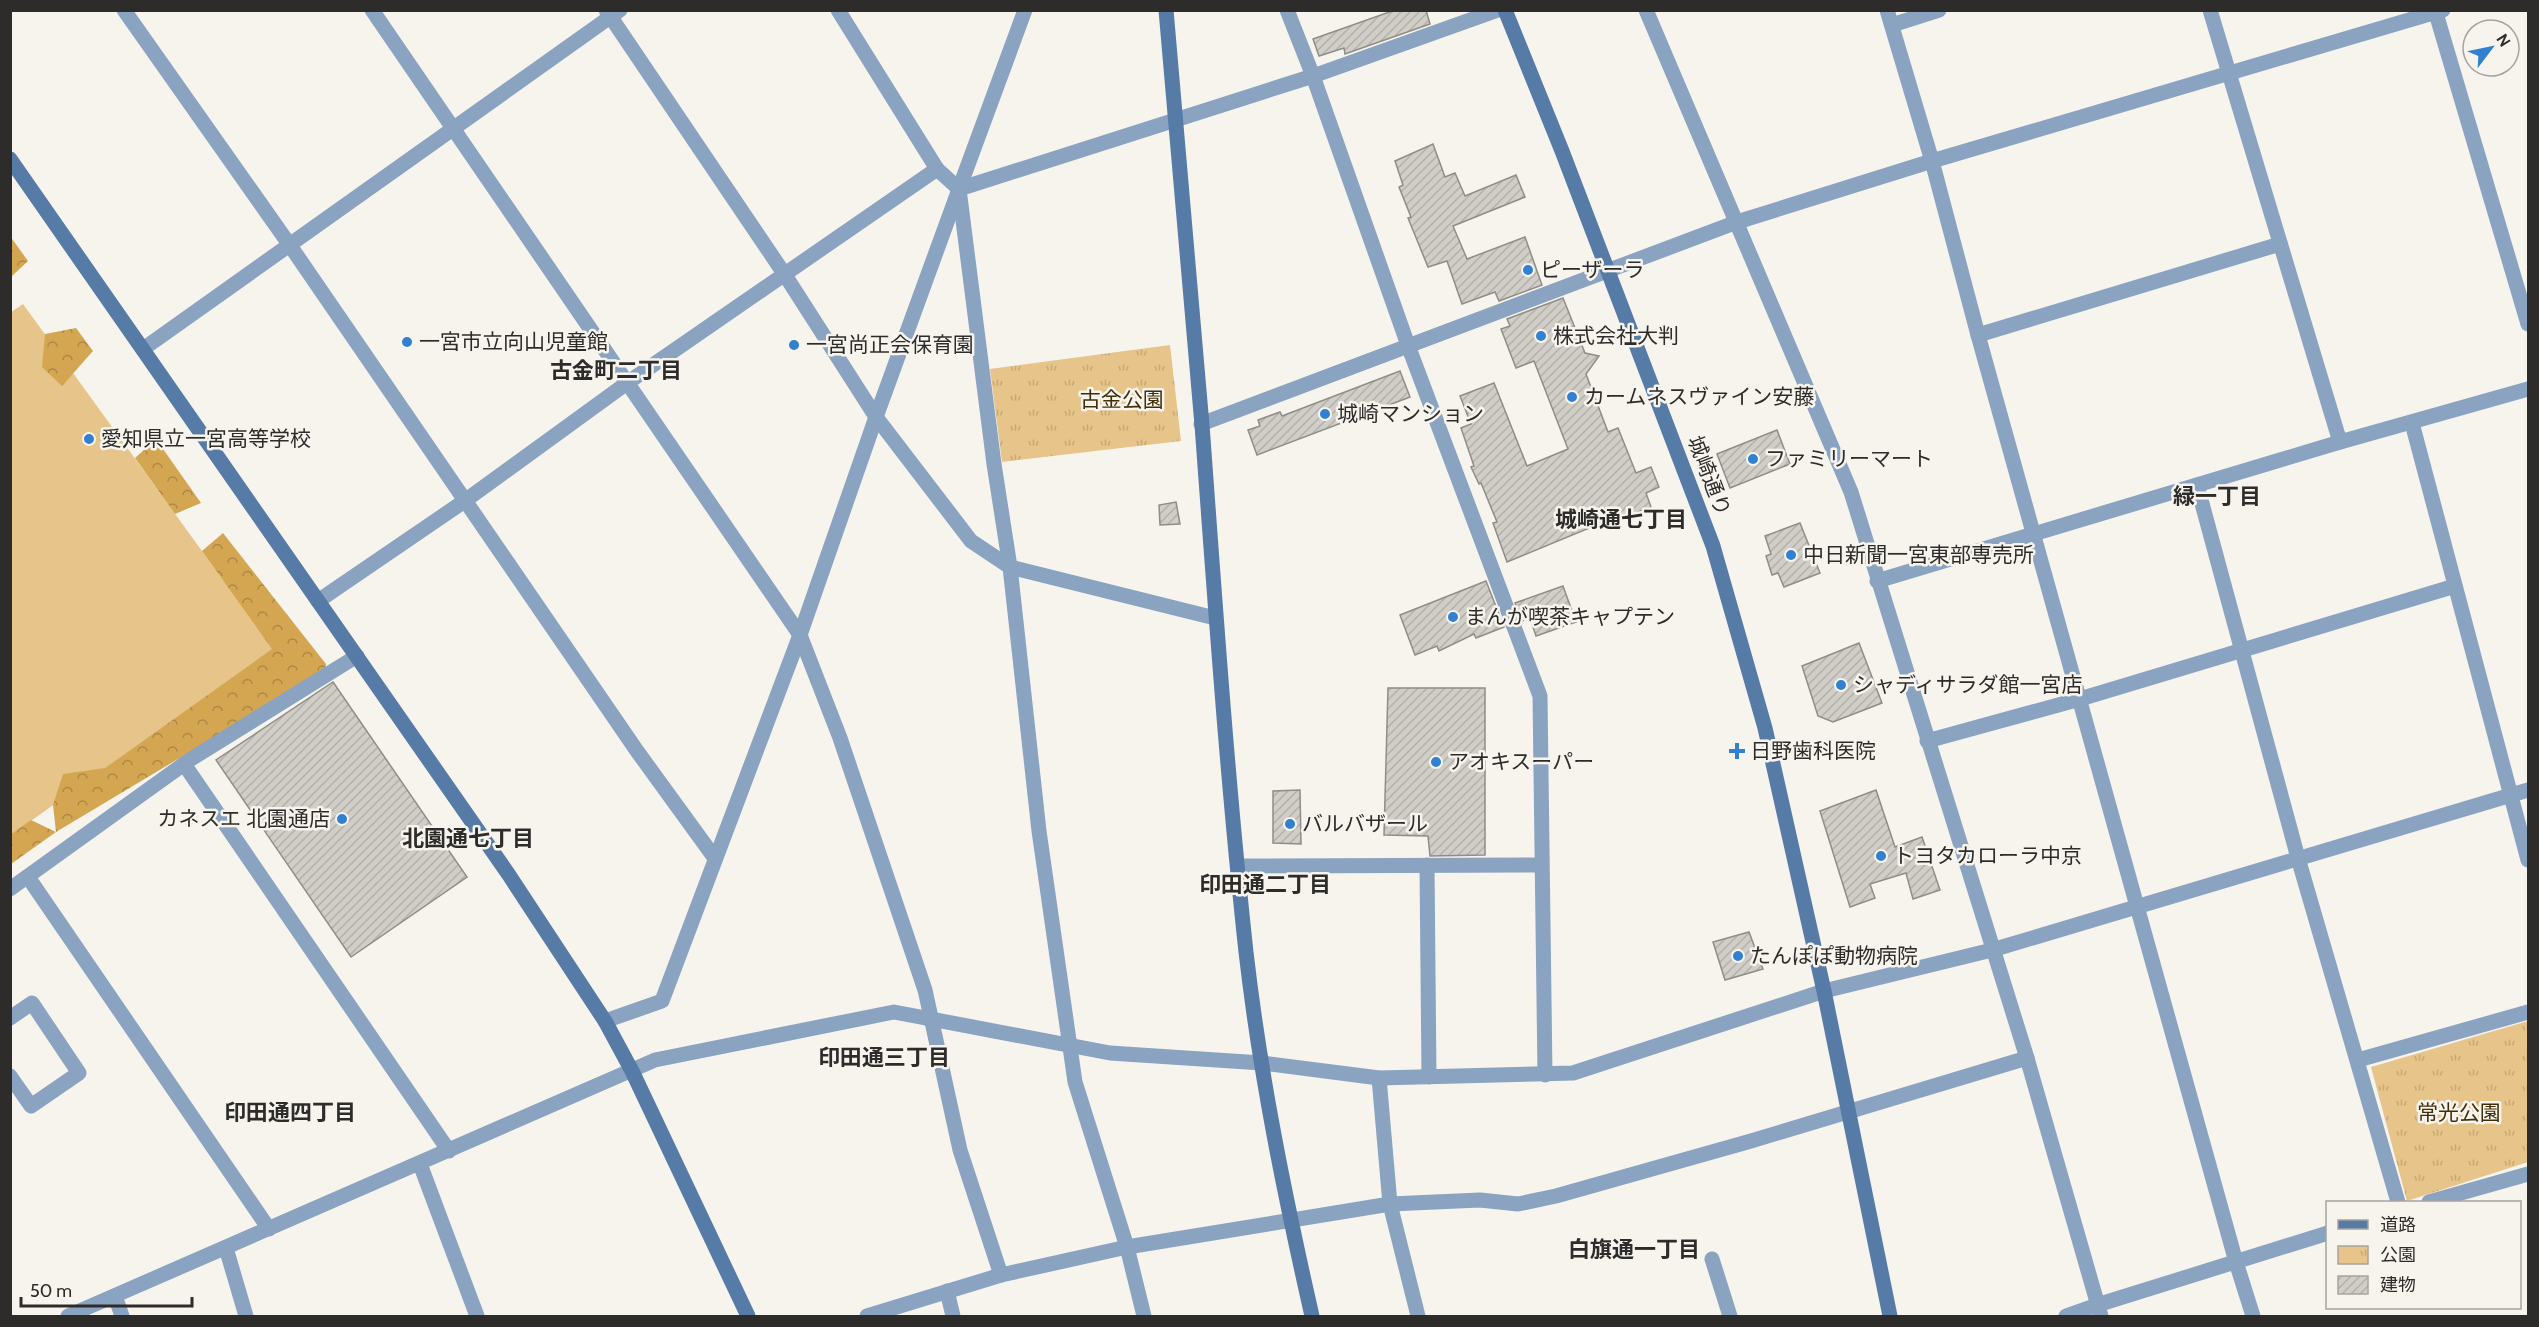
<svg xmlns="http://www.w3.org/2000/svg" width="2539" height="1327" font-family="Cabin,'Noto Sans JP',sans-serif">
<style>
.grass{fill:#e7c48a}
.forest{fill:url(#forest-crowns)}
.park{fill:url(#park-tufts)}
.building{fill:url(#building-hatch);stroke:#908c87;stroke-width:1.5}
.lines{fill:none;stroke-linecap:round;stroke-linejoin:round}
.street{stroke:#89a3c1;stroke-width:15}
.secondary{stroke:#557ba6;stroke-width:15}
.poi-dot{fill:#3280d0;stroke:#f7f4ee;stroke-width:2}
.labels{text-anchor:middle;stroke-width:5;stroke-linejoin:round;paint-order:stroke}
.poi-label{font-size:21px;fill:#2e2c2a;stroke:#f7f4ee;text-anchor:start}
.park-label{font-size:21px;fill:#422f0a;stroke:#f7f4ee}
.street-label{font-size:21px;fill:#2e2c2a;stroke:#f7f4ee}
.neighbourhood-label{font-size:22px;font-weight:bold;fill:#2e2c2a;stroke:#f7f4ee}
</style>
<defs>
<pattern id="forest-crowns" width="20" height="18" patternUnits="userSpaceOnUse" patternTransform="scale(1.5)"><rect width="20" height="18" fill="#d5a652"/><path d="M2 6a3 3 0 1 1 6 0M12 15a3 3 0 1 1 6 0" fill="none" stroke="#ad8744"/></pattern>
<pattern id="park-tufts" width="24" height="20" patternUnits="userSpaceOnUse" patternTransform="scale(1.5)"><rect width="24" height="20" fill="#e7c48a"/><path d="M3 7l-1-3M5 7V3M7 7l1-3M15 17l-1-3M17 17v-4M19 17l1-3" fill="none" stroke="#c6a977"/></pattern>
<pattern id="building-hatch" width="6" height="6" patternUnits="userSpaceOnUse" patternTransform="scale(1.5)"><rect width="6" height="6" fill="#d1cec8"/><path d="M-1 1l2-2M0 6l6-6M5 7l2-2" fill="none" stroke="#b4b1ac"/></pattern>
</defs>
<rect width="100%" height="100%" fill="#f7f4ee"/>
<polygon class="grass" points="23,304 273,649 11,835 10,313"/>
<g class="forest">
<polygon points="10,236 28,261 11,277 10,277"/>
<polygon points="76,328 93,351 62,386 42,367 45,334"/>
<polygon points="156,439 201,503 175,514 135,458"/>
<polygon points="223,533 326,664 325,671 56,832 11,864 10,835 31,820 56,832 53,805 63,774 105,768 272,649 202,551"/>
</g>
<g class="park">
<polygon points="1170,345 1181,441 1002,462 990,369"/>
<polygon points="2528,1021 2528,1162 2407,1201 2371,1067"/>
</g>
<g class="building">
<polygon points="1395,10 1426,10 1430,24 1345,54 1344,48 1319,56 1313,39"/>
<polygon points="1433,144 1445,177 1455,173 1465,196 1516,175 1525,197 1453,226 1467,259 1525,237 1542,285 1499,301 1495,292 1462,304 1447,261 1428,267 1408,218 1411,217 1399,187 1403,185 1395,161"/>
<polygon points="1563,298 1585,353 1599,356 1586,374 1608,432 1618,428 1636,473 1651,467 1659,487 1646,493 1651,507 1612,522 1611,519 1507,562 1493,523 1497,522 1481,483 1479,484 1471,467 1474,466 1461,428 1471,424 1460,396 1494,383 1527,466 1568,449 1534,361 1516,368 1501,329 1510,326 1507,319"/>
<polygon points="1400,371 1410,397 1257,455 1248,430 1260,426 1258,420 1280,412 1282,416"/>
<polygon points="1777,430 1790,464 1730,488 1717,454"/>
<polygon points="1176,502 1180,524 1160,525 1159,505"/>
<polygon points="1800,523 1820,573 1784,587 1778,573 1772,575 1766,556 1771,554 1765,536"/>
<polygon points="1486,581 1504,627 1476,638 1474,634 1439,651 1437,646 1415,655 1400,615"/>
<polygon points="1563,586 1576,622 1536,636 1530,618 1522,621 1515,603"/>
<polygon points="1859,643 1882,703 1833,722 1818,716 1802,666"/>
<polygon points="333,682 467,877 351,957 216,760"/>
<polygon points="1388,688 1485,688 1485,855 1430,856 1428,836 1384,835"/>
<polygon points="1300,790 1301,844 1273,843 1273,791"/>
<polygon points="1876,790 1895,847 1922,837 1940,890 1913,899 1906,873 1870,884 1875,898 1850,907 1820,811"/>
<polygon points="1749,932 1763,969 1725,980 1713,942"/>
</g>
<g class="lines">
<g class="street">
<polyline points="124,10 289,244 637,751 714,857"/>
<polyline points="372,10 800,635 840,738 925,990 960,1150 1001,1275"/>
<polyline points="606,10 785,275 876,417 971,541 1010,567 1215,618"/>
<polyline points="838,10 937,169 959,189 994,464 1010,567 1039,831 1075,1082 1127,1247 1144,1316"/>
<polyline points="1025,10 959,189 1313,76 1498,10"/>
<polyline points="1287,10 1313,76 1409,348 1540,696 1545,1075"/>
<polyline points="1646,10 1851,492 2027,1058 2101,1316"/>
<polyline points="1887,10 1932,161 1978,335 2236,1262 2253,1316"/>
<polyline points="2210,10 2340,442"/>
<polyline points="2435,10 2528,324"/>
<polyline points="1892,25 1939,10"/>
<polyline points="1978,335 2280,244"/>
<polyline points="143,349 620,10"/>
<polyline points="2412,423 2528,860"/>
<polyline points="1201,424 1737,222 1932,161 2443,10"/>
<polyline points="2197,485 2298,858 2398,1202"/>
<polyline points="1877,581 2340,442 2528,389"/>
<polyline points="318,601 466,500 627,383 937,169"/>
<polyline points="1927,741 2080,699 2455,586"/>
<polyline points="184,764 449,1151"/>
<polyline points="1427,865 1429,1077"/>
<polyline points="1239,866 1541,865"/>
<polyline points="28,877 269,1229"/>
<polyline points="10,889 191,759 357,656"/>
<polyline points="10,1018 32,1003 79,1073 31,1106 10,1076"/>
<polyline points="605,1021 662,1001 800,635 876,417 958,192"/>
<polyline points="2358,1060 2528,1012"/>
<polyline points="1379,1078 1390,1204 1418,1316"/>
<polyline points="420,1164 477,1316"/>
<polyline points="2429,1202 2528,1174"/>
<polyline points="226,1248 246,1316"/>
<polyline points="1712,1259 1730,1316"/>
<polyline points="947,1291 953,1316"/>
<polyline points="115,1296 122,1316"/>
<polyline points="68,1316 655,1060 894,1012 1110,1053 1262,1063 1379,1078 1573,1073 1824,991 1992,950 2528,790"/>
<polyline points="867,1316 1001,1275 1127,1247 1390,1204 1480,1200 1518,1204 1556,1196 1751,1141 2027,1058"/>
<polyline points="2066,1316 2097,1305 2328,1233"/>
</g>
<g class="secondary">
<path d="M1166,10C1179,149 1191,287 1202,425C1215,601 1227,777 1246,952C1260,1075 1285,1197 1312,1316"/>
<polyline points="1505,10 1562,151 1713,546 1765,728 1824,991 1890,1316"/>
<polyline points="10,159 509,875 605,1021 632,1071 748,1316"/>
</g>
</g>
<g class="poi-dot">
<circle cx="1528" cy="270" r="6"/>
<circle cx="1541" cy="336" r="6"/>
<circle cx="407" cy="342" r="6"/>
<circle cx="794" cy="345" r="6"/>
<circle cx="1572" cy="397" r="6"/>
<circle cx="1325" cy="414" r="6"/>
<circle cx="89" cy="439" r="6"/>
<circle cx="1753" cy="459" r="6"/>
<circle cx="1791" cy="555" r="6"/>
<circle cx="1453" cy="617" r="6"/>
<circle cx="1841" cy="685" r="6"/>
<path d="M1734 742h6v6h6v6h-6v6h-6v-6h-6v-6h6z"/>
<circle cx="1436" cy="762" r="6"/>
<circle cx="342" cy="819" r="6"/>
<circle cx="1290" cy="824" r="6"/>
<circle cx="1881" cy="856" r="6"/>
<circle cx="1738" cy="956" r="6"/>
</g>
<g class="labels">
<g class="poi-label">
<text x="1540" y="277">ピーザーラ</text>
<text x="1553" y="343">株式会社大判</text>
<text x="419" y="349">一宮市立向山児童館</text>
<text x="806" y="352">一宮尚正会保育園</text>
<text x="1584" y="404">カームネスヴァイン安藤</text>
<text x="1337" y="421">城崎マンション</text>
<text x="101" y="446">愛知県立一宮高等学校</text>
<text x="1765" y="466">ファミリーマート</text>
<text x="1803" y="562">中日新聞一宮東部専売所</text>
<text x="1465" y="624">まんが喫茶キャプテン</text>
<text x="1853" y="692">シャディサラダ館一宮店</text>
<text x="1750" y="758">日野歯科医院</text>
<text x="1448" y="769">アオキスーパー</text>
<text x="330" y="826" text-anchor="end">カネスエ 北園通店</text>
<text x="1302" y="831">バルバザール</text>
<text x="1893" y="863">トヨタカローラ中京</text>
<text x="1750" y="963">たんぽぽ動物病院</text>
</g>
<g class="park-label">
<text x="1122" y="407">古金公園</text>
<text x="2459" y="1120">常光公園</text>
</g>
<g class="street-label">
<text transform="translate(1709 476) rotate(69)" y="7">城崎通り</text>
</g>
<g class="neighbourhood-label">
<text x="616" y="378">古金町二丁目</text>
<text x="2217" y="504">緑一丁目</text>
<text x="1621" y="527">城崎通七丁目</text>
<text x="468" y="846">北園通七丁目</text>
<text x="1265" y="892">印田通二丁目</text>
<text x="884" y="1065">印田通三丁目</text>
<text x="290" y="1120">印田通四丁目</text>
<text x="1634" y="1257">白旗通一丁目</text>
</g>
</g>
<rect width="2539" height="1327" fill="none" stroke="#2e2c2a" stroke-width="24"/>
<rect x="2326" y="1201" width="195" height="108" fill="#f7f4ee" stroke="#a7a4a0" stroke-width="1.5"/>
<rect x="2338" y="1220" width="30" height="9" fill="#557ba6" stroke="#a7a4a0" stroke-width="1.5"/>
<text x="2380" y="1231" font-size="18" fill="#2e2c2a">道路</text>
<rect x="2338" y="1246" width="30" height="18" fill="url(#park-tufts)" stroke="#a7a4a0" stroke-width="1.5"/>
<text x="2380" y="1261" font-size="18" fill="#2e2c2a">公園</text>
<rect x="2338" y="1276" width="30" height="18" fill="url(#building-hatch)" stroke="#a7a4a0" stroke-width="1.5"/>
<text x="2380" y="1291" font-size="18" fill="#2e2c2a">建物</text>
<g transform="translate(2491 48) rotate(58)"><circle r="28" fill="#f7f4ee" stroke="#a7a4a0" stroke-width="1.5"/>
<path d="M0-4.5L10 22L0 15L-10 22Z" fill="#3280d0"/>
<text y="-9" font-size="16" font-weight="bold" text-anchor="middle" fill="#2e2c2a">N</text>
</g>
<path d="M21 1297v9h171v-9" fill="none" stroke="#2e2c2a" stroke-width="3"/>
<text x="30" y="1297" font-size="18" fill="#2e2c2a" stroke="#f7f4ee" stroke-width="4.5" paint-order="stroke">50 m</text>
</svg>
